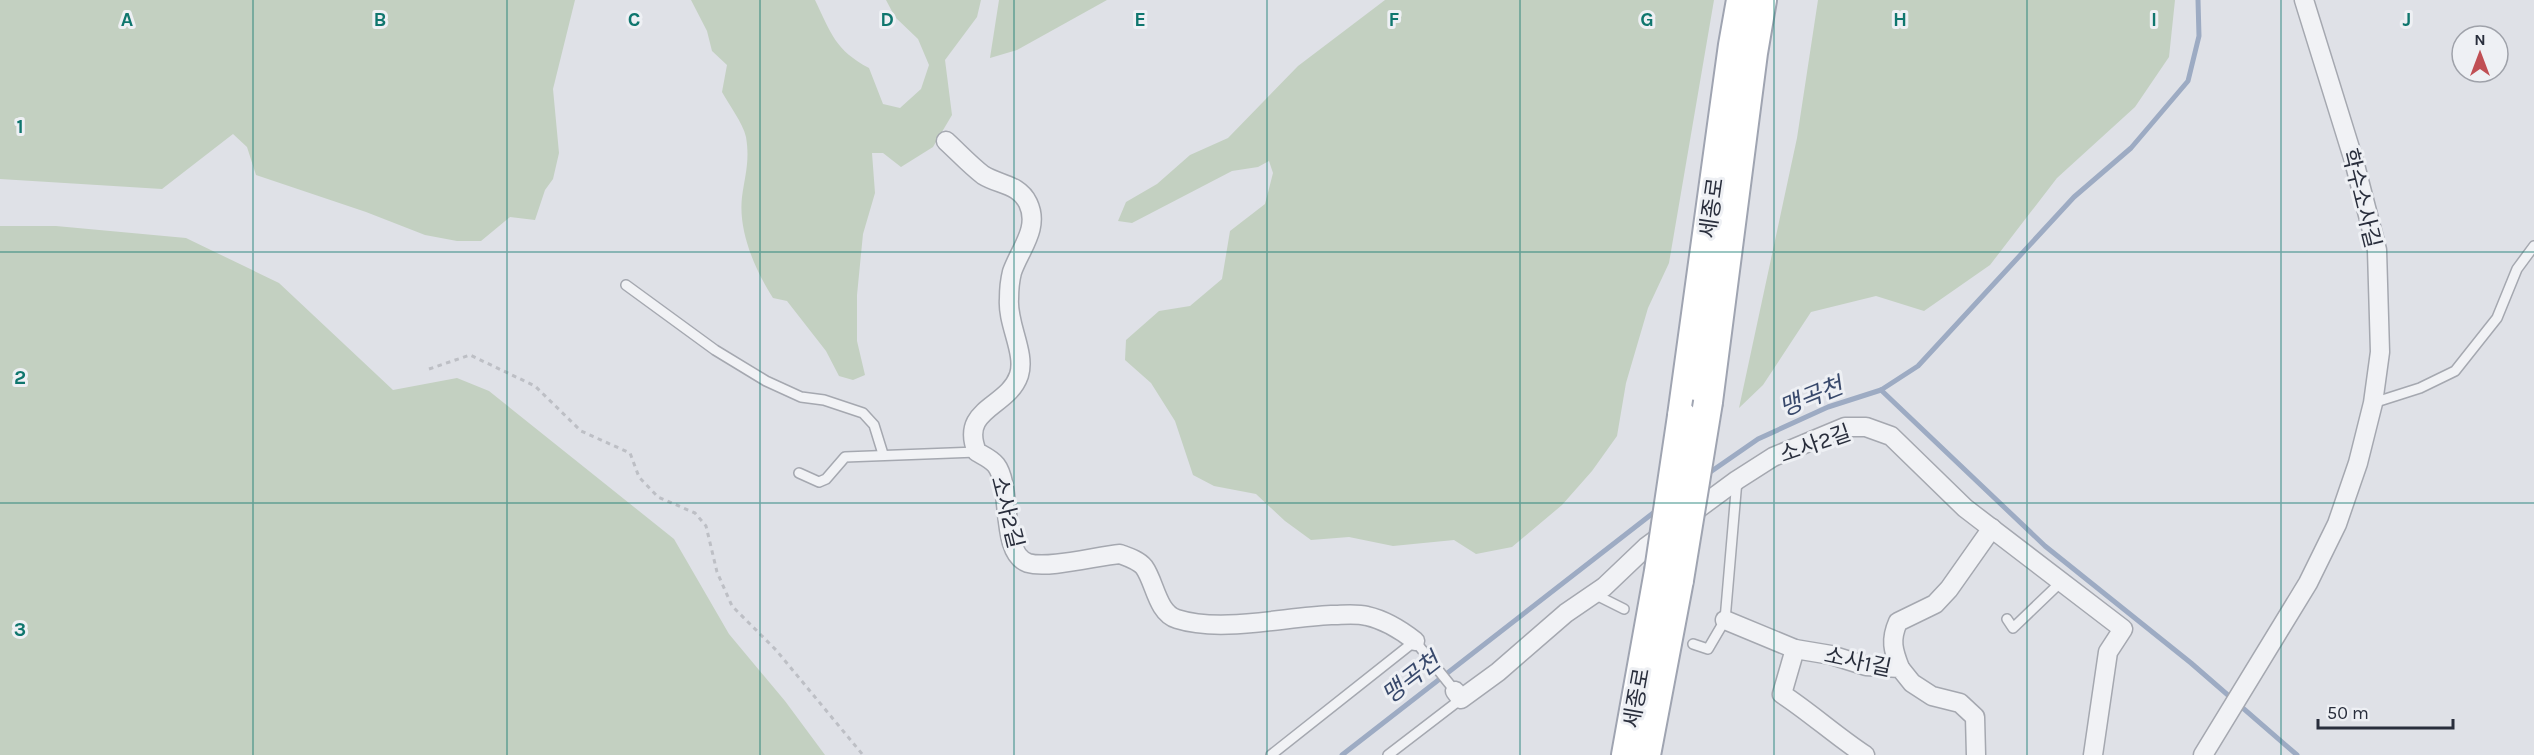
<svg xmlns="http://www.w3.org/2000/svg" width="2534" height="755" font-family="Karla,'Noto Sans KR',sans-serif">
<style>
.green{fill:#c3d0c1}
.lines{fill:none;stroke-linecap:round;stroke-linejoin:round}
.stream{stroke:#9dabc3;stroke-width:5}
.service-casing{stroke:#a5a8b0;stroke-width:12}
.minor-casing{stroke:#a5a8b0;stroke-width:21}
.primary-casing{stroke:#9fa4b1;stroke-width:32}
.path{stroke:#bdbfc5;stroke-width:3;stroke-dasharray:4.5 4.5;stroke-linecap:butt}
.service{stroke:#f1f2f5;stroke-width:9}
.minor{stroke:#f1f2f5;stroke-width:18}
.primary{stroke:#fff;stroke-width:28}
.primary-bridge-casing{stroke:#9fa4b1;stroke-width:32;stroke-linecap:butt}
.primary-bridge{stroke:#fff;stroke-width:28}
.grid{fill:none;stroke:#0f766e;stroke-width:1.5;stroke-opacity:0.55}
.labels{text-anchor:middle;stroke-width:6;stroke-linejoin:round;paint-order:stroke}
.street-label{font-size:22px;fill:#292e3c;stroke:#eef0f4}
.water-label{font-size:24px;font-style:italic;fill:#38496c;stroke:#eef0f4}
.grid-label{font-size:20px;text-anchor:middle;font-weight:bold;fill:#0f766e;stroke:#eef0f4;stroke-width:6;stroke-linejoin:round;paint-order:stroke}
</style>
<rect width="100%" height="100%" fill="#dfe1e7"/>
<g class="green">
<polygon points="0,0 575,0 553,89 559,153 553,179 545,190 535,220 510,217 481,241 457,241 425,235 366,212 256,175 247,147 233,134 162,189 0,179"/>
<path d="M691,0H815C831,33 835,50 869,68L883,104L900,108L921,89L929,65L918,39L895,17L886,0H981L977,17L945,60L952,115L933,147L901,167L883,153H872L875,193L863,234L857,295V341L865,375L853,380L839,376L826,351L787,301L773,298C755,270 738,231 742,197C745,175 750,161 746,137C743,123 729,105 722,92L727,65L712,51L707,31Z"/>
<polygon points="999,0 1107,0 1017,50 990,58"/>
<polygon points="1385,0 1714,0 1669,263 1648,308 1626,383 1617,436 1592,471 1562,505 1512,547 1476,554 1454,540 1393,546 1349,537 1311,540 1285,521 1256,494 1214,486 1193,475 1175,421 1151,383 1125,360 1126,340 1159,311 1190,306 1222,279 1230,231 1265,204 1273,173 1269,161 1258,167 1232,171 1132,223 1118,221 1126,202 1157,184 1190,155 1228,138 1298,66"/>
<polygon points="1818,0 2175,0 2169,57 2135,107 2057,178 1990,265 1924,311 1876,296 1811,312 1763,385 1739,408 1797,138"/>
<polygon points="0,226 56,226 186,238 279,283 393,390 457,378 489,391 674,539 729,634 785,701 825,755 0,755"/>
</g>
<g class="lines">
<g class="stream">
<polyline points="1881,390 2045,546 2191,663 2297,755"/>
<polyline points="1706,475 1758,439 1828,407 1881,390 1918,366 2074,197 2131,148 2188,81 2199,36 2198,0"/>
<polyline points="1342,755 1657,510"/>
</g>
<defs>
<g id="service">
<polyline points="626,285 715,350 766,381 801,397 824,400 863,413 874,425 883,454"/>
<polyline points="2373,403 2420,388 2455,371 2497,318 2517,269 2534,246"/>
<polyline points="799,473 819,482 826,479 845,457 977,452"/>
<polyline points="1594,594 1624,609"/>
<polyline points="2007,619 2013,628 2061,582"/>
<polyline points="1693,644 1708,649 1725,620 1737,480"/>
<polyline points="1271,755 1415,641 1455,691"/>
<polyline points="1388,755 1461,699"/>
</g>
<g id="minor">
<path d="M946,141C958,152 970,165 983,175C999,185 1019,184 1028,203C1040,228 1020,249 1012,272C1010,280 1009,291 1009,299C1007,324 1026,353 1019,375C1008,408 959,408 977,452C984,456 991,459 996,465C1013,487 999,553 1028,563C1048,569 1097,556 1120,554C1128,557 1138,560 1144,567C1155,582 1157,613 1177,619C1221,633 1284,617 1331,615C1342,615 1356,613 1367,616C1385,620 1401,630 1415,641"/>
<polyline points="1725,620 1795,649 1831,655 1866,666 1900,668 1912,683 1932,696 1960,703 1975,717 1976,755"/>
<path d="M1795,649L1782,694C1811,713 1836,736 1865,755"/>
<path d="M1900,668C1893,650 1890,640 1898,622L1935,604L1949,589L1992,528"/>
<polyline points="1455,691 1461,699 1498,672 1566,613 1604,587 1646,547 1737,480 1773,457 1845,427 1866,427 1891,436 1965,508 2123,629 2108,652 2093,755"/>
<polyline points="2203,755 2308,583 2337,524 2358,463 2373,403 2380,352 2377,250 2354,161 2304,0"/>
</g>
<g id="primary">
<polyline points="1708,402 1753,53 1762,0"/>
<polyline points="1682,416 1733,45 1741,0"/>
<polyline points="1626,755 1659,571"/>
<polyline points="1646,755 1679,580"/>
</g>
</defs>
<use href="#service" class="service-casing"/>
<use href="#minor" class="minor-casing"/>
<use href="#primary" class="primary-casing"/>
<polyline class="path" points="429,369 470,355 535,386 581,431 630,453 639,477 658,497 695,513 706,526 717,572 732,606 776,650 863,755"/>
<use href="#service" class="service"/>
<use href="#minor" class="minor"/>
<use href="#primary" class="primary"/>
<defs>
<g id="primary-bridge">
<polyline points="1659,571 1682,416"/>
<polyline points="1679,580 1708,402"/>
</g>
</defs>
<use href="#primary-bridge" class="primary-bridge-casing"/>
<use href="#primary-bridge" class="primary-bridge"/>
</g>
<path class="grid" d="M253,0V755M507,0V755M760,0V755M1014,0V755M1267,0V755M1520,0V755M1774,0V755M2027,0V755M2281,0V755M0,252H2534M0,503H2534"/>
<g class="labels">
<g class="street-label">
<text transform="translate(2362 198) rotate(76)" y="8">학수소사길</text>
<text transform="translate(1711 208) rotate(-82)" y="8">세종로</text>
<text transform="translate(1815 443) rotate(-19)" y="8">소사2길</text>
<text transform="translate(1008 512) rotate(76)" y="8">소사2길</text>
<text transform="translate(1858 661) rotate(12)" y="8">소사1길</text>
<text transform="translate(1636 698) rotate(-80)" y="8">세종로</text>
</g>
<g class="water-label">
<text transform="translate(1811 397) rotate(-22)" y="8">맹곡천</text>
<text transform="translate(1411 678) rotate(-38)" y="8">맹곡천</text>
</g>
</g>
<g class="grid-label">
<text x="127" y="26">A</text>
<text x="380" y="26">B</text>
<text x="634" y="26">C</text>
<text x="887" y="26">D</text>
<text x="1140" y="26">E</text>
<text x="1394" y="26">F</text>
<text x="1647" y="26">G</text>
<text x="1900" y="26">H</text>
<text x="2154" y="26">I</text>
<text x="2407" y="26">J</text>
<text x="20" y="133">1</text>
<text x="20" y="384">2</text>
<text x="20" y="636">3</text>
</g>
<g transform="translate(2480 54)"><circle r="28" fill="#eef0f4" stroke="#9fa2aa" stroke-width="1.5"/>
<path d="M0-4.5L10 22L0 15L-10 22Z" fill="#c04f54"/>
<text y="-9" font-size="16" font-weight="bold" text-anchor="middle" fill="#292e3c">N</text>
</g>
<path d="M2318 719v9h135v-9" fill="none" stroke="#292e3c" stroke-width="3"/>
<text x="2327" y="719" font-size="18" fill="#292e3c" stroke="#eef0f4" stroke-width="4.5" paint-order="stroke">50 m</text>
</svg>
